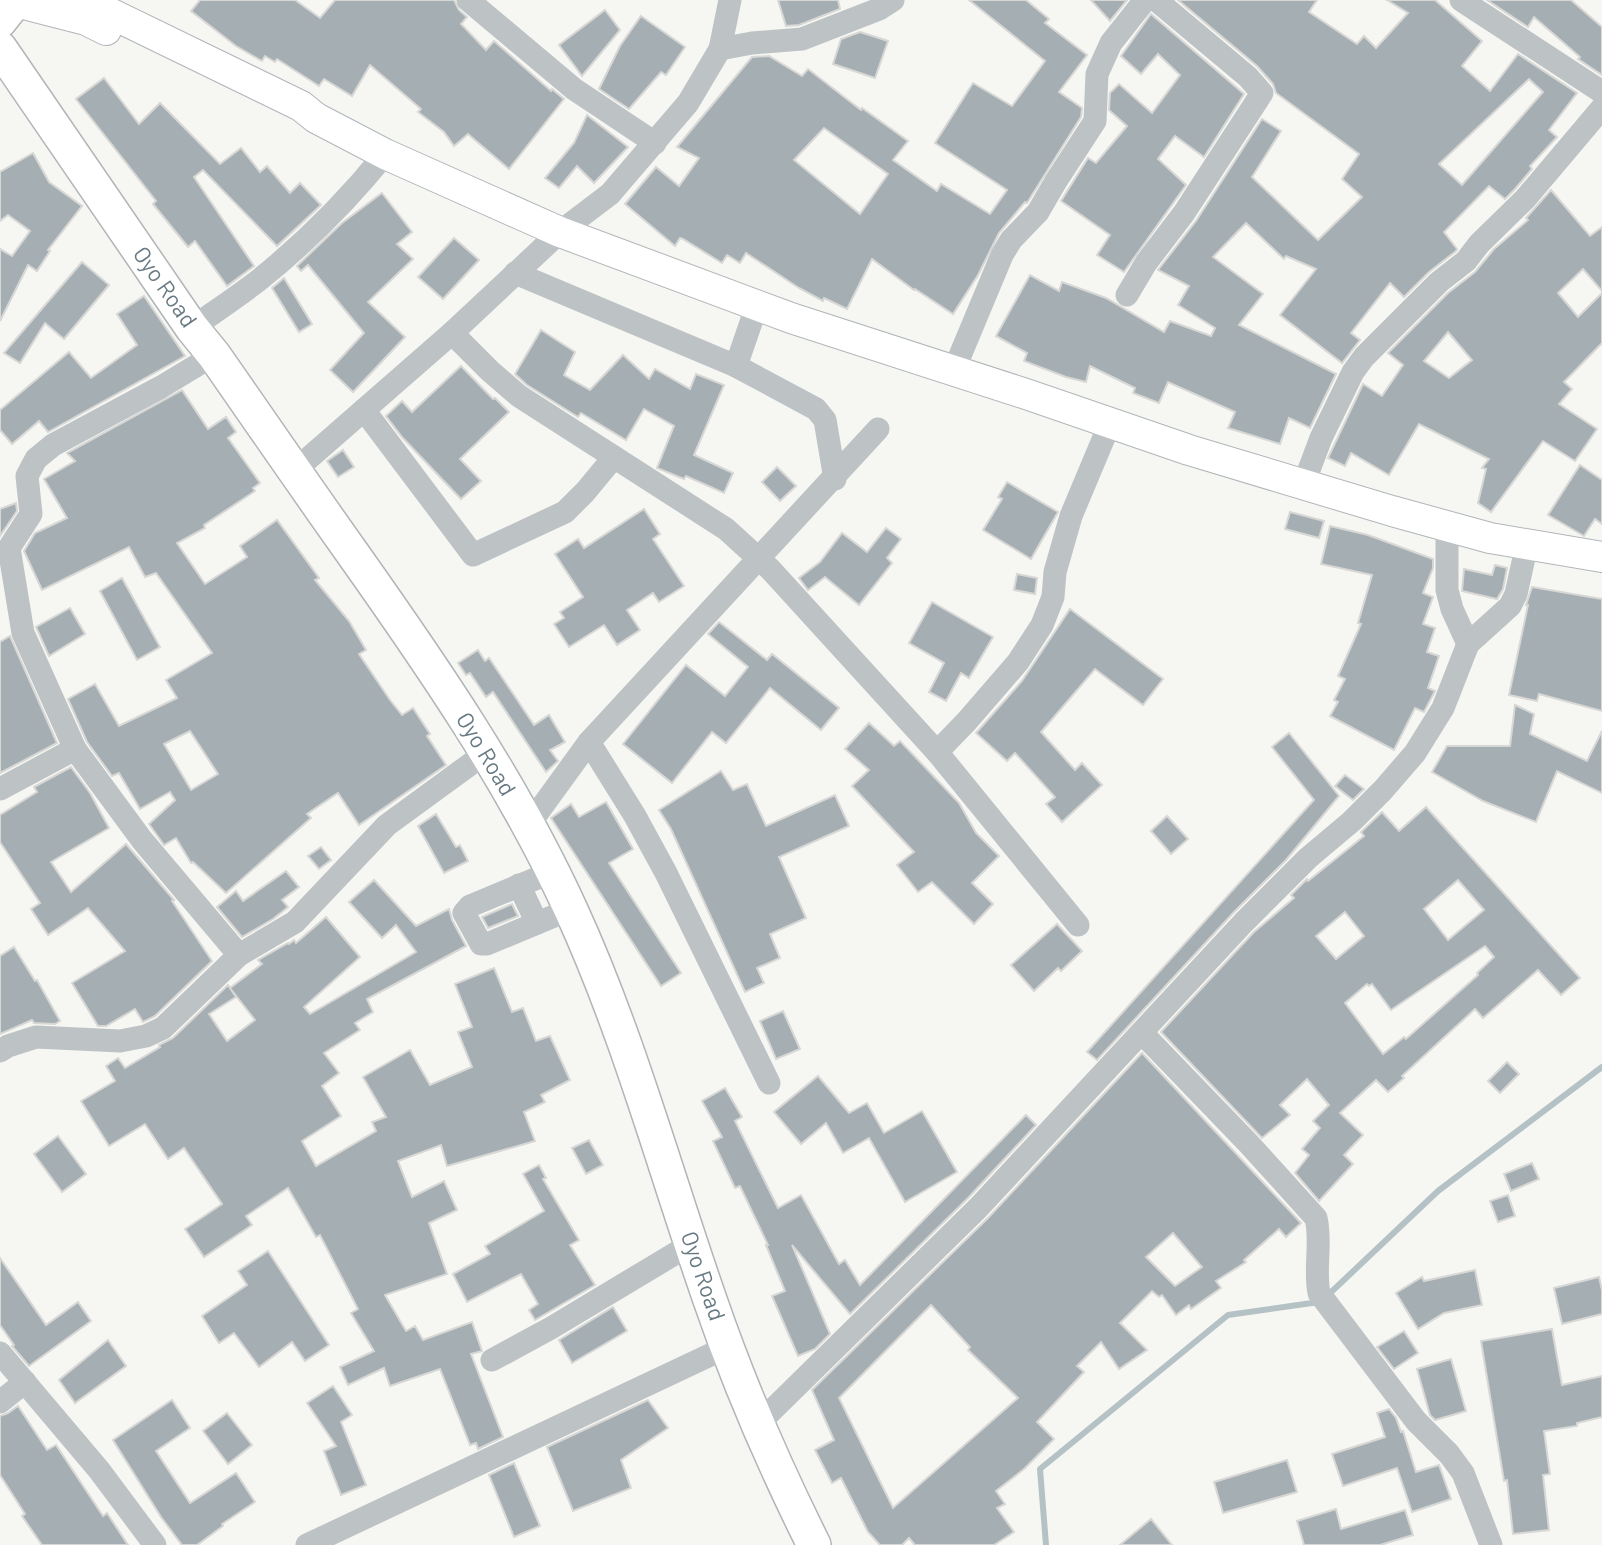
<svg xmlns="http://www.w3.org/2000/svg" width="1602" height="1545" font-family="Barlow,sans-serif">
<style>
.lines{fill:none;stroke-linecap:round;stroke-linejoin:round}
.stream{stroke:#b5c2c5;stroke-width:6}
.building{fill:#a5aeb2;stroke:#d7d7d5;stroke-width:2;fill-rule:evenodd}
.major-casing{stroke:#b0b6b9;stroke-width:32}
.highway-casing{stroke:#b0b5b7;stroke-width:36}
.minor{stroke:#bdc2c4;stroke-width:23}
.major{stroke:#fff;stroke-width:30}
.highway{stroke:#fff;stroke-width:33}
.labels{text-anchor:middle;stroke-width:7;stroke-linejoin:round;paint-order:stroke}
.street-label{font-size:23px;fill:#677982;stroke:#fff}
</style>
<rect width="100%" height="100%" fill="#f6f6f3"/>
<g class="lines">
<g class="stream">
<polyline points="1327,1296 1438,1191 1602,1067"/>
<polyline points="1046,1545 1040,1469 1228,1315 1319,1302"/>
</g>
</g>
<g class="building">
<polygon points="200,0 295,0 320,18 335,0 454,0 459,10 467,17 461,24 486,50 494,41 551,91 552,89 564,99 509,169 468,134 454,146 444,132 418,112 421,109 370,65 352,96 324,79 319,86 277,59 275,62 265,56 262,61 236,46 191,11"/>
<polygon points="778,0 838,0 840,9 799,25 786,26"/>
<path d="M969,0H1026L1049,19L1045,23L1087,55L1059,92L1082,108L1081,117L1027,203L1025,202L999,233L978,275L953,314L915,289L914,290L872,259L847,309L824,298L823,301L799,288L746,253L740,263L727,255L722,263L683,239L680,238L675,246L625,204L656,167L679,186L699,158L677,147L752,57L769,56L802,76L808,69L861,110L862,108L908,141L893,160L937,191L941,184L990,214L1007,190L935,143L973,83L1012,106L1045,61ZM824,128L888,174L860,214L794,160Z"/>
<polygon points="1091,0 1127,0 1110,21"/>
<path d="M1178,0H1317L1309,12L1357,44L1364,36L1376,48L1408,13L1387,0H1435L1482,41L1462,66L1490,91L1518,54L1577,93L1549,130L1557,137L1530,166L1532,169L1515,189L1505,199L1489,186L1444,232L1457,249L1456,251L1429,272L1404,297L1390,283L1351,333L1360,340L1342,363L1280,315L1316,269L1286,256L1284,259L1246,223L1213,257L1263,294L1239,325L1336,374L1310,428L1289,418L1280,444L1228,428L1235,412L1168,382L1159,403L1133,393L1135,388L1090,366L1086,382L1066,377L1024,361L1027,353L996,336L1030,275L1059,291L1062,282L1106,298L1164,332L1170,321L1211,336L1215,328L1178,305L1189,286L1158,270L1196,221L1262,119L1281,131L1252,177L1318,240L1362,197L1342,179L1359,154L1276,93L1273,84L1257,66ZM1529,79L1543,92L1462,185L1439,164Z"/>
<polygon points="1487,0 1571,0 1602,27 1602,75 1578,59 1580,57 1534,17 1528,27"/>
<polygon points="605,10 620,30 582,76 559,45"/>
<polygon points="1151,14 1244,94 1204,157 1175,136 1158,159 1186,185 1124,272 1097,255 1110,235 1061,201 1088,158 1096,163 1127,126 1109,110 1110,93 1119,84 1152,113 1180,75 1158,54 1141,74 1121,56"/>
<polygon points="641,16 685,47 666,75 661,72 629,109 599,89 620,46"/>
<polygon points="860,32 888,41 875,78 833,64 841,39"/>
<polygon points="104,78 139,124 160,103 220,164 241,148 260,172 267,166 290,193 300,183 321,205 277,246 203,170 194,177 254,266 227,286 195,241 188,247 153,204 156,201 76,99"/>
<polygon points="587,115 628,147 594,183 577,166 559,188 545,178 574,143"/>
<polygon points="33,153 49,182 82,206 48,250 50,251 37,271 28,265 0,321 0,249 12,256 30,231 8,215 0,221 0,172"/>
<path d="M1551,190L1590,236L1602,227V291L1583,269L1558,293L1578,317L1602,293V343L1564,382L1572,389L1559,404L1597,429L1575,461L1543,441L1491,512L1478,503L1486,469L1482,468L1489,459L1419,424L1389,475L1351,453L1345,466L1328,458L1363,384L1382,396L1403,365L1388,353L1448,293L1475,272L1494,249L1528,220L1526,218ZM1448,332L1472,360L1449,378L1424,361Z"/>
<polygon points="382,193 412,232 397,244 413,259 368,302 405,337 353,392 330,370 364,333 308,265 301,271 297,266 342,223"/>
<polygon points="454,238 479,260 443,299 418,277"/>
<polygon points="82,262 109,285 64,339 45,323 20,363 4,353"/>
<polygon points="284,278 312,324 299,332 272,288"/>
<polygon points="144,296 185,356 48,432 39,421 12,444 0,430 0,410 69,352 91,378 137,345 117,314"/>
<polygon points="541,330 575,352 564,375 590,390 623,355 649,379 655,369 690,389 696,374 724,385 694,455 733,473 724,493 686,476 684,479 657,468 674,426 644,409 626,440 581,413 578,417 527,385 515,374"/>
<polygon points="461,366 493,399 495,398 509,412 460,459 481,481 461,499 402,437 386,416 402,401 412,412"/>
<path d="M182,390L208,429L226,417L236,432L228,438L260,483L253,488L255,491L204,525L205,528L177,543L205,584L247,557L240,546L277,520L319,578L315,580L349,621L366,650L359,654L390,700L402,715L413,708L430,734L427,736L446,765L359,825L338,793L307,814L311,818L226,893L193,862L191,863L176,838L164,845L149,824L175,800L170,792L140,809L119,773L112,776L87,742L68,699L95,684L119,726L177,698L166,680L212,653L156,573L145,577L129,547L42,590L24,551L35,533L67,518L44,479L75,461L67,453ZM190,731L218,774L191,790L164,744Z"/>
<polygon points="343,450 354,467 338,477 327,461"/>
<polygon points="1580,465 1602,480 1602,524 1595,519 1584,536 1548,515"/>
<polygon points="777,467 796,486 780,501 762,482"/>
<polygon points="1007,482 1058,512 1031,559 983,530 1002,499 998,497"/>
<polygon points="16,503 17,511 0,536 0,509"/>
<polygon points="644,509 660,534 653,539 684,586 659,602 653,593 627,610 640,630 617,645 604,625 569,647 554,624 564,618 560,612 583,597 555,554 578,539 584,548"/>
<polygon points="1290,512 1324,521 1319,538 1285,529"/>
<polygon points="1330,526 1368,535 1433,559 1433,568 1423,593 1433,597 1423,624 1435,628 1427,652 1439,656 1428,688 1435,691 1424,712 1415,708 1394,750 1330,716 1338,702 1334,700 1345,679 1338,676 1361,624 1358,623 1372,575 1321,564"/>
<polygon points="886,528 901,539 887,558 892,563 859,605 825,577 808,590 799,578 820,562 842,533 867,552"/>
<polygon points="1495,565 1507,568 1503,589 1497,599 1462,591 1464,569 1492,575"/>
<polygon points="1017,574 1037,578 1035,594 1014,590"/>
<polygon points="122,578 160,647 137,660 100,591"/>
<polygon points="1532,587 1602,599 1602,711 1539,694 1537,701 1509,695 1528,605 1526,605"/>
<polygon points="932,602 993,637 969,678 961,673 946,701 929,692 944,663 909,643"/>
<polygon points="70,608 85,634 49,656 36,627"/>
<polygon points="1070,609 1163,679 1143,705 1095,669 1041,732 1075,770 1082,763 1102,785 1062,822 1046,804 1055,797 1015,753 1007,761 976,733 1022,681"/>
<polygon points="719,622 767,660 772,654 839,708 821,730 770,688 726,743 712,732 672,783 623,744 686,665 725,696 748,667 708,634"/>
<polygon points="10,636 57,743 0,773 0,642"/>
<polygon points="478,650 485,661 489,658 534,725 549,715 565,742 550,750 558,761 546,772 493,692 486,697 470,673 466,675 458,663"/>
<polygon points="1515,705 1534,714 1530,734 1587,761 1602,731 1602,793 1557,771 1536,822 1483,801 1432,772 1447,746 1510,746"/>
<polygon points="869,723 894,746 900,741 959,803 976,833 999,856 972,883 993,904 974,924 932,882 918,892 897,865 914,852 852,786 869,770 845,749"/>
<polygon points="1289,733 1339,796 1286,860 1234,912 1097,1060 1087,1052 1314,800 1272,747"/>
<polygon points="71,767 90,793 109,828 51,862 71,892 126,844 174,900 172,901 212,961 155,1016 143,1022 135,1009 106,1026 98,1026 72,983 125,951 88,908 48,935 31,909 40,903 0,842 0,815 37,792 34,787"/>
<polygon points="721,771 733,790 747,784 766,826 835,795 849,826 779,857 806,918 770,934 780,958 757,968 764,983 745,992 671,829 659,810"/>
<polygon points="1345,775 1364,789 1353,800 1335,786"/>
<polygon points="606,802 633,849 609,863 681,973 661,986 551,818 571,804 579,817"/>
<path d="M1426,807L1580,978L1561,995L1538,970L1483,1018L1475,1009L1402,1076L1404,1078L1388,1092L1376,1080L1340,1113L1363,1135L1344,1155L1353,1164L1319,1201L1295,1173L1309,1155L1302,1149L1320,1128L1313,1121L1329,1105L1307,1079L1280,1105L1290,1115L1262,1138L1161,1032L1254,932L1294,898L1291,895L1307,879L1308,881L1364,836L1361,832L1382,812L1399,831ZM1458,880L1484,910L1448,940L1424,909ZM1345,912L1364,936L1336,959L1316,936ZM1485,946L1494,957L1477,973L1478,975L1406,1039L1404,1037L1383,1054L1345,1003L1367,984L1369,986L1372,984L1391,1010Z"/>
<polygon points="436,814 456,847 460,845 468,861 444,873 418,826"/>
<polygon points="1167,816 1188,839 1171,854 1151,831"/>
<polygon points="321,847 331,860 319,869 308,856"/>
<polygon points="286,871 299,887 282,900 288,907 273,919 242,937 217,907 236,891 243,901"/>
<polygon points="374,880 416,926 449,909 452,920 466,946 367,999 373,1012 355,1023 360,1030 324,1053 339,1073 322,1086 341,1116 302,1141 316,1166 376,1131 372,1122 386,1117 363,1077 410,1050 430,1085 472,1067 458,1032 472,1027 455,984 494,968 512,1012 523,1008 536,1041 550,1036 570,1080 541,1095 545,1102 524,1112 535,1141 447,1166 441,1145 398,1161 412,1197 444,1181 457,1210 429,1223 447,1274 385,1295 406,1331 415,1326 423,1340 472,1322 482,1351 471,1354 503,1437 478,1449 476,1443 470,1445 440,1369 390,1386 384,1368 348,1385 340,1367 374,1351 351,1313 358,1309 320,1235 316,1237 288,1188 246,1216 252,1225 204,1257 185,1229 222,1204 184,1148 168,1159 145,1124 109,1146 81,1101 115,1081 106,1066 118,1058 125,1068 160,1047 159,1045 173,1038 228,985 236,997 209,1014 227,1041 255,1020 230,988 262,964 258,960 288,943 289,944 294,940 296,943 326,917 360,957 304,1007 310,1014 416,952 396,925 382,938 349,902"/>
<polygon points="512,904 518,916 488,928 482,917"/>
<polygon points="1057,924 1082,951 1061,971 1058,968 1034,991 1011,965"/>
<polygon points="14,947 35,981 37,980 60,1021 55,1024 34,1023 32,1020 0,1034 0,956"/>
<polygon points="783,1011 800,1049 776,1059 760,1021"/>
<path d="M1142,1053L1301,1223L1286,1237L1279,1229L1244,1260L1246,1262L1216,1281L1221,1288L1191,1309L1189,1305L1176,1315L1162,1295L1159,1297L1152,1291L1120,1323L1147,1350L1119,1369L1101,1342L1077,1366L1084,1372L1037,1422L1054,1439L1024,1469L996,1491L1005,1504L997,1508L1014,1532L994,1545H915L909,1538L902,1545H880L868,1532L841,1478L832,1483L815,1450L834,1440L812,1390L988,1218ZM1173,1233L1202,1267L1175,1286L1146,1257ZM931,1305L970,1347L968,1350L1018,1398L893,1508L839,1398Z"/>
<polygon points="1507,1062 1519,1074 1500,1093 1488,1081"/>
<polygon points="818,1076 849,1113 867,1103 884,1133 922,1111 957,1172 905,1202 869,1138 843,1153 826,1123 801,1144 774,1112"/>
<polygon points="725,1088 742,1117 735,1121 778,1208 801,1195 839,1264 845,1260 860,1285 1026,1115 1036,1125 968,1198 850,1314 792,1245 830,1334 815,1349 798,1356 772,1296 785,1291 766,1245 768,1245 740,1186 735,1188 713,1141 722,1137 702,1101"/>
<polygon points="58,1136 86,1174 62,1192 34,1154"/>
<polygon points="589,1140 603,1165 586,1174 572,1148"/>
<polygon points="1532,1163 1539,1179 1511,1191 1504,1174"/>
<polygon points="539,1165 546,1178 543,1179 579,1240 570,1245 595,1285 535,1320 529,1310 538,1304 521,1274 467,1302 453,1274 490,1254 485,1246 544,1211 523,1174"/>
<polygon points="1508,1195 1515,1216 1498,1222 1490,1201"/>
<polygon points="268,1251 329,1345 305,1361 292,1342 259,1367 234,1333 219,1343 202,1316 247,1285 238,1271"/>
<polygon points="0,1258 46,1325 78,1302 91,1321 29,1366 12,1346 14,1345 0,1325"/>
<polygon points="1475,1270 1482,1305 1444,1313 1418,1329 1396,1293 1422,1277 1424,1281"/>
<polygon points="1599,1277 1602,1290 1602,1314 1562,1324 1554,1288"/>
<polygon points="613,1307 627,1331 572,1363 559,1340"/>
<polygon points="1552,1329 1562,1385 1602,1376 1602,1417 1577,1423 1577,1426 1544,1431 1550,1474 1543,1475 1549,1530 1513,1534 1507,1480 1504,1481 1481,1341"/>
<polygon points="1404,1331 1418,1353 1394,1369 1377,1347"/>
<polygon points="108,1340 126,1366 75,1403 59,1380"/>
<polygon points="1451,1359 1466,1411 1435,1420 1430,1415 1417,1369"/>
<polygon points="333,1386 352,1415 341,1422 366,1485 341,1495 324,1451 336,1446 307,1403"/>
<polygon points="172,1400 190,1428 156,1451 190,1503 236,1473 255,1502 222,1524 223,1526 197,1545 182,1545 161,1517 113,1440"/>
<polygon points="648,1400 668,1428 621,1460 631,1488 573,1511 547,1447"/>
<polygon points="18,1406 47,1450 56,1445 103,1516 107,1513 128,1545 42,1545 22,1516 25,1514 0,1475 0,1416 8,1413"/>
<polygon points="1389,1409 1396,1418 1401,1432 1403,1431 1416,1472 1439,1465 1451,1499 1412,1512 1397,1468 1343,1486 1332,1454 1385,1437 1377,1413"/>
<polygon points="227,1413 252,1445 228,1464 203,1431"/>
<polygon points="1287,1460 1297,1492 1223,1513 1214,1482"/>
<polygon points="514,1463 540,1526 514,1537 489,1475"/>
<polygon points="1336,1509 1341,1529 1405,1510 1413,1535 1380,1545 1304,1545 1297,1521"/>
<polygon points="1151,1519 1172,1545 1120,1545"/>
</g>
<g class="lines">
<defs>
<g id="major">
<polyline points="8,0 86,20 106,30"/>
<polyline points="83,0 301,106 316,118 385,154 560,232 791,318 1026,394 1189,450 1392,511 1490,538 1602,557"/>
</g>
<g id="highway">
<polyline points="0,21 15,2"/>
<path d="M0,48L192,328L214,355C260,421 306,488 353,554C433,667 513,783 571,910C628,1034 664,1168 709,1297C738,1382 774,1465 814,1545"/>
</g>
</defs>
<use href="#major" class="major-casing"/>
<use href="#highway" class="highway-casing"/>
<g class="minor">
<polyline points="468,0 574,89 655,143"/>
<polyline points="1461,0 1602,92"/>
<polyline points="720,49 752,43 802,39 879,9 893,0"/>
<polyline points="515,273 736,366 816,409 825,420 835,479"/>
<polyline points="1127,295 1146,263 1184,213 1262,93 1248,77 1156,0"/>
<path d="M192,328C214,312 237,297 259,280C305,243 348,200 385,154"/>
<polyline points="452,333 490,371 519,396 726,529 770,569 937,752"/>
<polyline points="214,355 161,387 53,445 36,459 27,476 31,514 9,548 23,633 75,749 142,840 239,955"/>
<polyline points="736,366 757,305"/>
<polyline points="954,370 1002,255 1011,240 1038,212 1056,181 1095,121 1097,74 1111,43 1145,0"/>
<polyline points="364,410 473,555 565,512 585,492 614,457"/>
<polyline points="294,471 452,333 560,232 610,194 688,103 720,49 730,0"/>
<polyline points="1304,483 1321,438 1353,372 1364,357 1439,282 1466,261 1479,244 1525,199 1602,108"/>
<polyline points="1447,526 1447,590 1452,609 1468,644"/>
<polyline points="589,742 635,816 666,873 769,1083"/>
<polyline points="0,789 75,749"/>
<polyline points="528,826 589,742 878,429"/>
<polyline points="552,872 470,906 464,913 481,944 487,944 571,909"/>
<polyline points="519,885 537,923"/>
<polyline points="1078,925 937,752 967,721 1018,662 1042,625 1053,597 1055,572 1071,516 1110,423"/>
<path d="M1142,1033L1249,1144L1316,1218C1322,1242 1314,1268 1319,1293L1416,1421L1449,1454L1463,1473L1491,1545"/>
<polyline points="0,1051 8,1046 36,1037 120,1041 146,1036 163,1028 239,955 295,922 387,825 487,752"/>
<polyline points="0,1353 99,1470 155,1545"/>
<polyline points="492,1360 551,1328 691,1244"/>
<polyline points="0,1402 25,1382"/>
<polyline points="757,1425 978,1208 1244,922 1308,858 1352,821 1383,790 1415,753 1443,708 1468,644 1510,606 1516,594 1527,544"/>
<polyline points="307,1545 727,1347"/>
</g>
<use href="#major" class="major"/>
<use href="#highway" class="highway"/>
</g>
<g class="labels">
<g class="street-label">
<text transform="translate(165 287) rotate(55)" y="8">Oyo Road</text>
<text transform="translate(486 754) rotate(59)" y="8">Oyo Road</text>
<text transform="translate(703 1276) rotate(71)" y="8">Oyo Road</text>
</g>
</g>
</svg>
